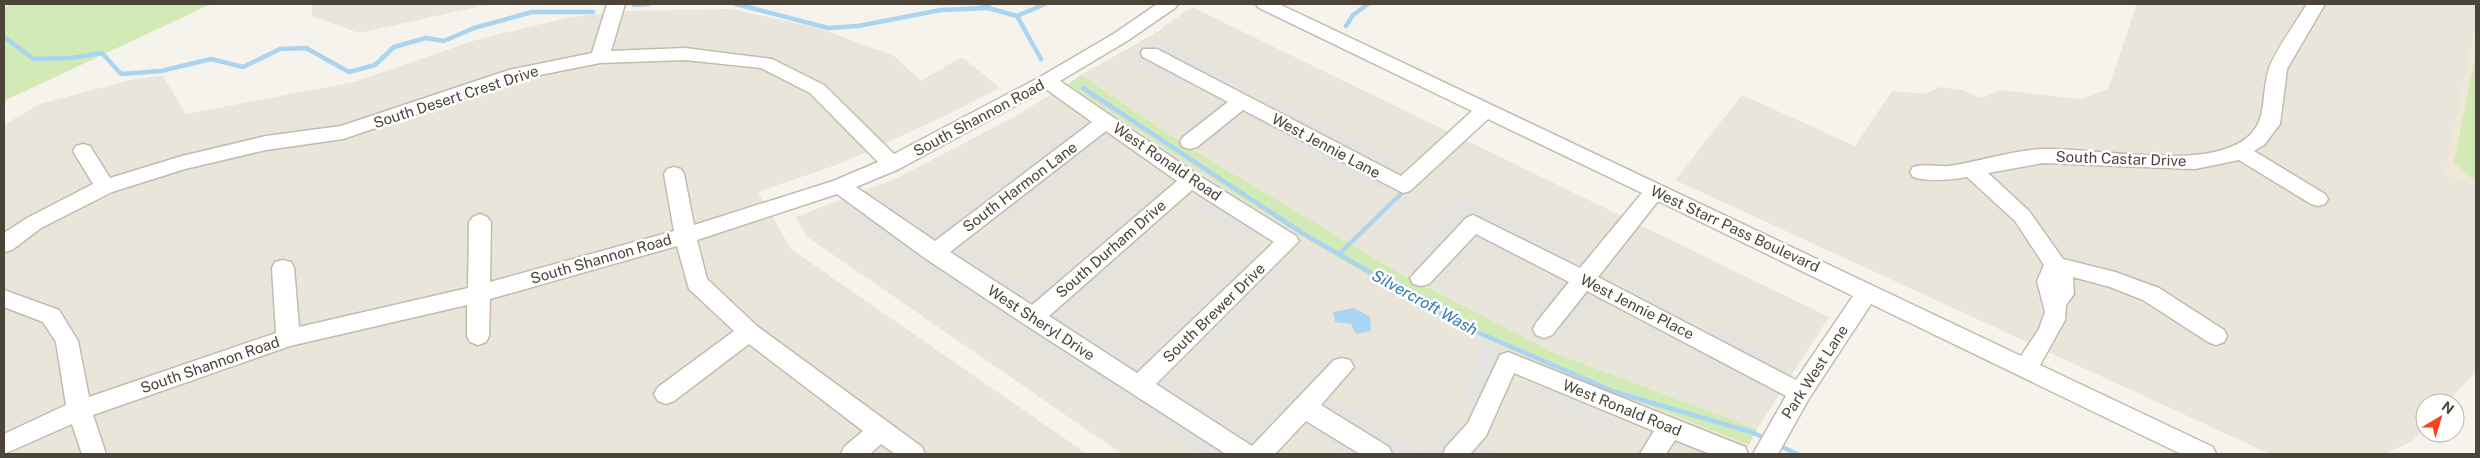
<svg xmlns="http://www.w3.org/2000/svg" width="2480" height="458" font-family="'Public Sans',sans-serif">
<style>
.residential{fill:#eae5da}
.education{fill:#efe8d6}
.green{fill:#d2eab5}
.parking{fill:#e5e3e0}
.water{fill:#a9d4f2}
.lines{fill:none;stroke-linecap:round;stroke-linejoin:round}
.stream{stroke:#a9d4f2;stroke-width:4.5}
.minor-casing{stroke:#c2bbae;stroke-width:3}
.minor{fill:#fff;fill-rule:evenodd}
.labels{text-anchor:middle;stroke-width:5;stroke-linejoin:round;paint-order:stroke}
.street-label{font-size:15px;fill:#4b4439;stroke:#fff}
.water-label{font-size:16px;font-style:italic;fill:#2e7ab2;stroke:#fff}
</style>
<rect width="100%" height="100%" fill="#f6f3ec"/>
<g class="residential">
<polygon points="312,4 490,4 359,33 312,16"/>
<polygon points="2137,4 2476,4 2476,27 2445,173 2476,185 2476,371 2447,403 2425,403 2425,426 2412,441 2386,454 2270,454 1675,180 1742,95 1855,146 1892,91 1926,94 1939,87 1962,90 1981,98 2000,90 2081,99 2108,89"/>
<polygon points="1192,7 1829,317 1757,429 1555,353 1403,275 1193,150 1081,75 1152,35"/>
<polygon points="731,9 818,28 894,56 921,81 962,57 1000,88 947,115 842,163 758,192 791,249 1087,454 4,454 4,125 40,104 134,79 163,76 186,114 354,82 479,39 571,17 628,11"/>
<polygon points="1068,84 1282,224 1400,293 1636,401 1749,445 1742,454 1122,454 806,236 796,217 899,177 1014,117"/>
</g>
<polygon class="education" points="2476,27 2476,185 2444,174"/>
<g class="green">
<polygon points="13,4 211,4 4,101 4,8"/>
<polygon points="2476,52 2476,181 2454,163"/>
<path d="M1081,75L1193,150L1403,275L1555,353L1757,429L1749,445C1630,398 1512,354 1400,293C1285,231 1177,155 1068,84Z"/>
</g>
<g class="parking">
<polygon points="1155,38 1171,45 1250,86 1232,101 1193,80 1181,89 1126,60"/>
<polygon points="1271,97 1403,163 1375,190 1282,142 1286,137 1247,117"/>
<polygon points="1217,98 1240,110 1234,115 1243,120 1215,144 1182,127"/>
<polygon points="1082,119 1114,137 1008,221 995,213 958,244 1033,292 1163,182 1183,193 1142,230 1156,238 1076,308 1065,300 1057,308 1137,359 1171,324 1257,247 1281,261 1277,266 1288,273 1232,328 1235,330 1215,351 1189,335 1153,370 1249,432 1326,353 1347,366 1272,446 1279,451 1276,454 1199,454 844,216 869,197 879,203 887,197 936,229"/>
<polygon points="1212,190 1269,223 1248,241 1191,207"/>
<polygon points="1462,194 1577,252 1561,271 1522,251 1514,260 1485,245 1483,239 1441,285 1401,263"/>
<polygon points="1611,238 1639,252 1620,275 1592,261"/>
<polygon points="1557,278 1598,299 1567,337 1526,315"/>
<polygon points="1630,282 1691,315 1670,344 1644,331 1651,322 1615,302"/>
<polygon points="1712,324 1790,364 1770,397 1690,354"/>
<polygon points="1484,345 1502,352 1478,407 1460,400"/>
<polygon points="1545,383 1621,425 1610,439 1533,396"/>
<polygon points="1338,400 1425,453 1450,424 1494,451 1491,454 1348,454 1309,431"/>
</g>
<polygon class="water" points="1354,308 1370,317 1371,331 1356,334 1351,324 1335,322 1333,312"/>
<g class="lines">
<g class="stream">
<polyline points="736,4 828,28 858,26 941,10 988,8 1017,16 1041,59"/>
<polyline points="981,4 988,8 989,4"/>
<polyline points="634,5 648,4"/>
<polyline points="1017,16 1045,4"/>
<polyline points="1346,26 1353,15 1368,4"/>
<polyline points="4,37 34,59 71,58 102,53 121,74 161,71 211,59 243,67 280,49 306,48 349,72 375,65 394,47 426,38 444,41 474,28 532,12 593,12"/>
<polyline points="1083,88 1302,233 1463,326 1615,392 1751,432 1767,439"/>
<polyline points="1342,256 1341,252 1405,190"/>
<polyline points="1778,445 1797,454"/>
</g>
<defs>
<g id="minor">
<path d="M607,4H625L611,51L685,48L772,59L824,85L894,154L1040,77L1115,33L1157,4H1178L1175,8L1127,41L1060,81L1198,175L1296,236L1299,241L1156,384L1252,446L1334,360L1342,358L1350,360L1354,367L1321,405L1389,447L1392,454H1360L1306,421L1275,454H1226L1024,324L926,259L837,194L697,240L707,279L757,326L922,447L925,454H895L881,444L870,454H841L844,447L863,431L749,344L674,401L666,404L658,401L654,394L658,387L734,331L689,289L677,246L490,299L489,336L486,342L478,345L470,342L467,336V305L290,346L93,415L106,454H82L72,424L4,454V434L66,405L56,342L43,322L4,307V290L59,310L78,341L89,397L276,333L272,268L275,262L283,260L291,262L294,268L299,327L468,288L469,222L473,217L480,214L487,217L491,222L490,282L674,231L664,174L667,169L674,167L681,169L684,174L694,225L833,181L878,162L810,93L761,68L685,60L600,63L520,79L343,139L266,150L185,169L112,192L41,228L12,250L4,252V233L27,218L93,184L73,151L76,146L83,144L90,146L110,178L182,156L266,136L341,126L509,70L592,53ZM1046,89L1092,122L935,241L856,187L899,169ZM1106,131L1177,181L1032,305L950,252ZM1192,190L1274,242L1137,373L1049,316Z"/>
<path d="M1256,4H1279L2021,356L2039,329L2045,312L2037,281L2044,265L2015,221L1967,177C1949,180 1930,182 1913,177L1910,172L1913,167C1925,163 1938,167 1950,166C1981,161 2013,150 2044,149C2097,147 2212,174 2251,134C2268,116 2261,91 2269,69C2274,52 2297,21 2307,4H2325L2287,69L2280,124L2264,145L2254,151L2325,194L2328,199L2325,204L2318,206L2311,204L2239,160L2195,169L2043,163L1988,173L2029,211L2063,259L2115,272L2159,288L2224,330L2227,336L2224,342L2216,345L2208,342L2143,300L2110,287L2073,277L2074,294L2066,305L2065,320L2040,365L2213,447L2216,454H2181L1871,304L1808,400L1778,454H1753L1786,396L1587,291L1552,335L1544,338L1536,335L1533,329L1536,323L1569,282L1476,234L1429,284L1421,286L1413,284L1410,278L1466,218L1473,215L1580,268L1642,193L1488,119L1410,191L1403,193L1243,110L1197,147L1190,149L1183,147L1180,142L1183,137L1228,102L1143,57L1141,53L1143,49H1157L1401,176L1472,111L1259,8ZM1658,201L1853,296L1796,380L1598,277Z"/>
<polygon points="1508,352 1745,447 1748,454 1710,454 1675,440 1666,454 1640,454 1654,431 1514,373 1486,436 1470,454 1443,454 1446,447 1468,423 1500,355"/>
</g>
</defs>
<use href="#minor" class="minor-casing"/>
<use href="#minor" class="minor"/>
</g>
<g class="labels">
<g class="street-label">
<text transform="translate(456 97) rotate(-18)" y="5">South Desert Crest Drive</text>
<text transform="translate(979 118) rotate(-28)" y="5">South Shannon Road</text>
<text transform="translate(1326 146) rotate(28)" y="5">West Jennie Lane</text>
<text transform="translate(2121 159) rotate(2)" y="5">South Castar Drive</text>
<text transform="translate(1167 162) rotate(34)" y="5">West Ronald Road</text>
<text transform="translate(1020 187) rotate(-37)" y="5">South Harmon Lane</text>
<text transform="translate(1735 229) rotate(25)" y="5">West Starr Pass Boulevard</text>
<text transform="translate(1111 249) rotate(-41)" y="5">South Durham Drive</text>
<text transform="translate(601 259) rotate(-16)" y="5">South Shannon Road</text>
<text transform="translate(1637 307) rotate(27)" y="5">West Jennie Place</text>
<text transform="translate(1214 313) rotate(-44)" y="5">South Brewer Drive</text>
<text transform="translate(1041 323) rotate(33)" y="5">West Sheryl Drive</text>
<text transform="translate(210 365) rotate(-19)" y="5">South Shannon Road</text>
<text transform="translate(1815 372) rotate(-57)" y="5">Park West Lane</text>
<text transform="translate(1622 408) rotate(22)" y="5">West Ronald Road</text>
</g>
<g class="water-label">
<text transform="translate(1425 302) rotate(29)" y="6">Silvercroft Wash</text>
</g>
</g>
<rect width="2480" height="458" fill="none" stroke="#4b4439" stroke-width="10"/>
<g transform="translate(2440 418) rotate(38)"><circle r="24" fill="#ffffff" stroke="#b7b4b0"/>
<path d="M0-4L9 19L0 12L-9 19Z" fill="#fc3f1d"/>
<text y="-8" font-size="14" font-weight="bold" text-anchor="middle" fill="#4b4439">N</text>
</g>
</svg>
